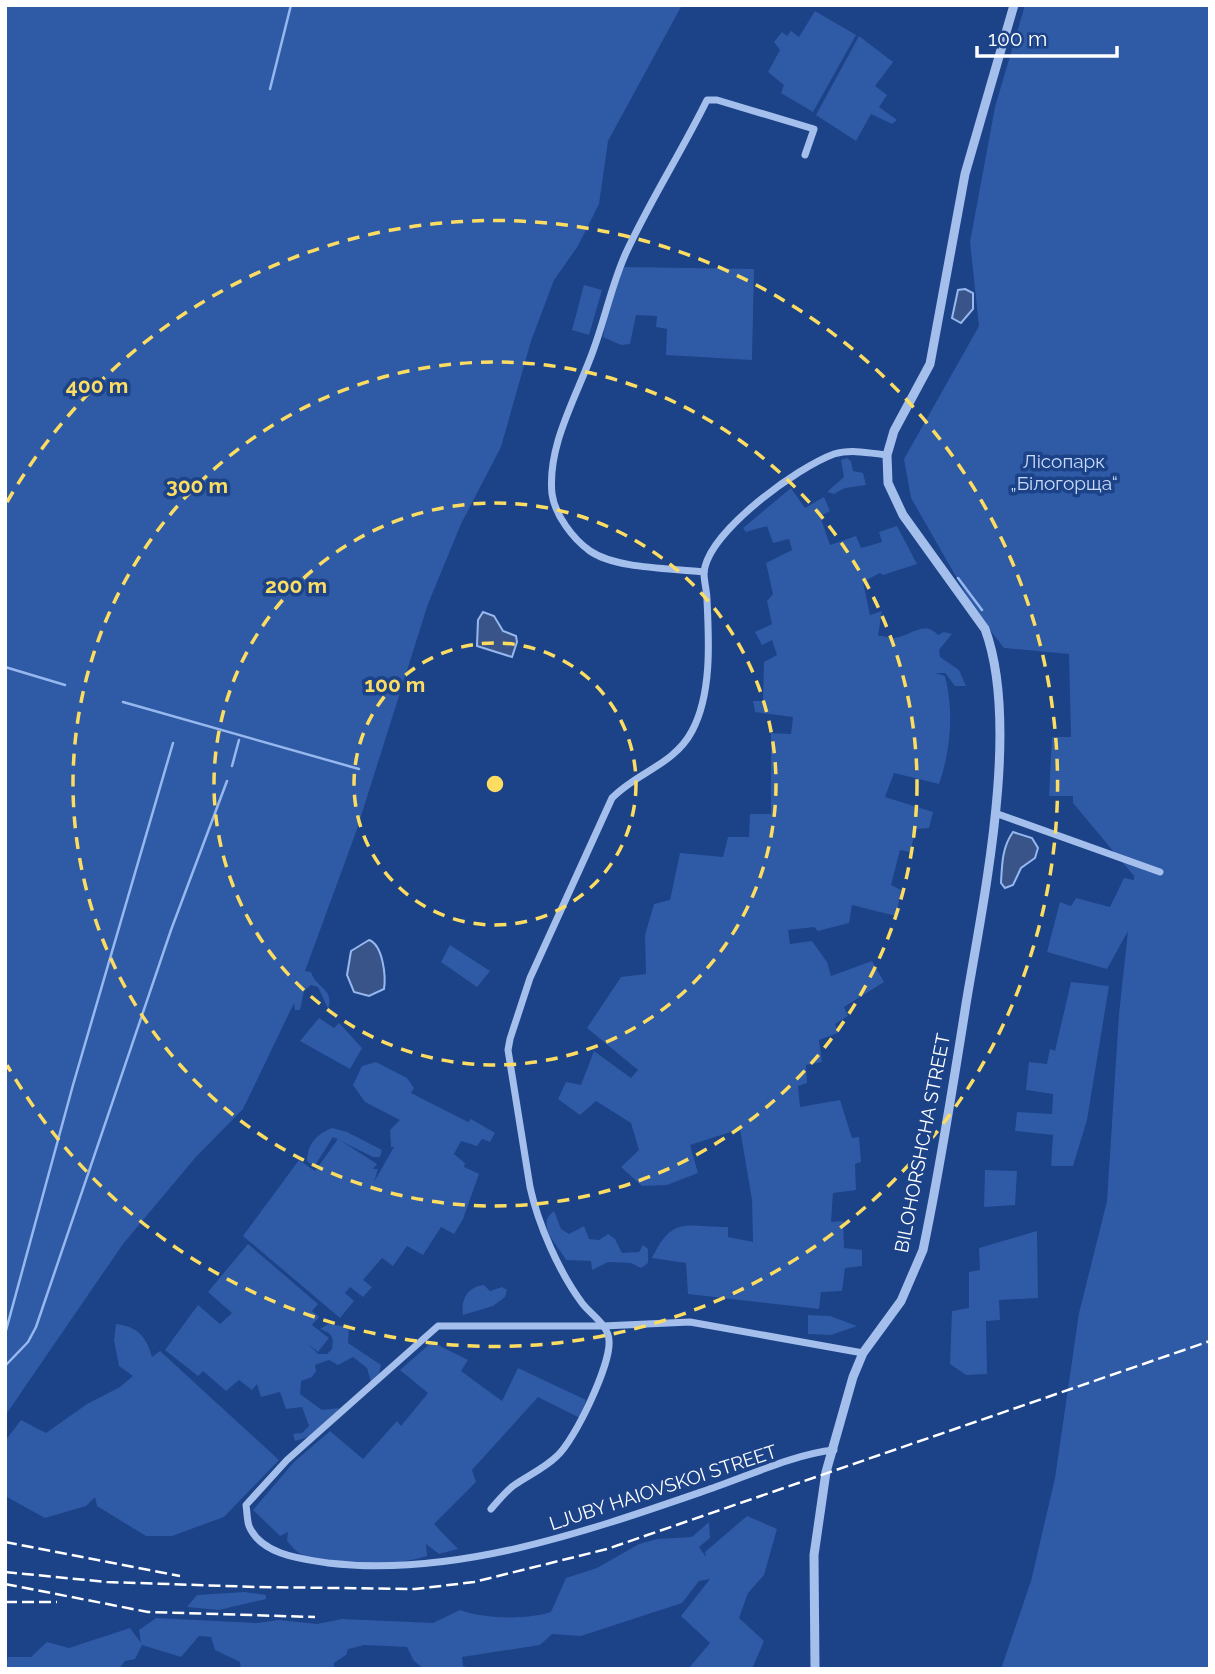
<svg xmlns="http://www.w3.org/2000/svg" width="1215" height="1674" font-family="Raleway,sans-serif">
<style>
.green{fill:#2f5aa5}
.water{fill:#385488;stroke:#97b8ee;stroke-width:2}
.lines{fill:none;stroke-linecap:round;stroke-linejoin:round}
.stream{stroke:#97b8ee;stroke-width:2.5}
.minor{stroke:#a4bfec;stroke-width:7}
.tertiary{stroke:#a4bfec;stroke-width:9}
.rail{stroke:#fff;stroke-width:2.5;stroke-dasharray:12 5;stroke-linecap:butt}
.ring{fill:none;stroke:#fcdd62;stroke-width:3.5;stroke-dasharray:12 9}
.labels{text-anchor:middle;stroke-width:7;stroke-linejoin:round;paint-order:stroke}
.park-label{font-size:19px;fill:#cadbf9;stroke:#1c4288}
.street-label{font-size:19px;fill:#fff;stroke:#1c4288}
.centre{fill:#fcdd62;stroke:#1c4288;stroke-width:3.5}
.ring-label{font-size:21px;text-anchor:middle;font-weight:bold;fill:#fcdd62;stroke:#1c4288;stroke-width:7;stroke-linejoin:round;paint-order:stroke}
</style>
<rect width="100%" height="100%" fill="#1c4288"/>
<g class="green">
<path d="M5,5H682L608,141L599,204L578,246L554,280L531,341L501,447L461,524L428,604L356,832L305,971L311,972C316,988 335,989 328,1009L318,987L311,985L304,991L300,1010H295L294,1003L243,1109L195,1158L123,1244L5,1416Z"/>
<polygon points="1025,5 1210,5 1210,1669 1001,1669 1031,1581 1055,1478 1079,1313 1107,1201 1119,1014 1128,931 1107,969 1047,952 1060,902 1071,906 1076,898 1110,907 1124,878 1134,880 1134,876 1073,803 1073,796 1049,796 1052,737 1071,737 1069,654 1004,648 978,615 911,498 904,459 979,326 970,242 995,107"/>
<polygon points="815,11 856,35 813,112 781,93 784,85 768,72 780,50 774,42 782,32 787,36 791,31 799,37"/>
<polygon points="859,36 893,62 875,86 887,95 879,107 897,120 892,124 871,114 856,141 816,115"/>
<polygon points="624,267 754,269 752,360 666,355 667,329 656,327 657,316 636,315 630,344 621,345 603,337 611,301"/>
<polygon points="584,285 602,290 589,335 572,330"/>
<polygon points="847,458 851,461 853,471 863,473 866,485 845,488 834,494 827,492 844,477 841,460"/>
<path d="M791,488L805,508L824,497L830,511L820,516L830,545L856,536L861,548L882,542L879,532L897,526L917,564L883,575L880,573L863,582L870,615L882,611L878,636C884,635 889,639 895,638C911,635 925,620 938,635L944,632L952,634L939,650L940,657L959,670L966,686H955L945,673H935L945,676C954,711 951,750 939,784L894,773L885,797L933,812L929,828L916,829L910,852L900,850L891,885L901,890L896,916L852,905L849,923L818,931L814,927L788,930L790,944L812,941L827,962L831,976L872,961L884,982L844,1007L848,1016L835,1024L838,1033L819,1040L822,1062L806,1065L807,1083L798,1086L800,1107L840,1100L852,1138L859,1137L861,1162L855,1164L856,1190L833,1193L831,1222L843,1221L844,1248L862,1250V1266L845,1268L842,1291L821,1292L819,1309L688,1294L686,1263L652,1258C673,1215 685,1227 728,1227V1237L753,1242L752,1200L740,1129L690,1145L698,1173L667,1185L642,1186L621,1167L639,1150L631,1123L596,1101L580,1115L558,1099L566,1082L581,1085L594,1051L631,1078L638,1070L587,1028L621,977L646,974L645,935L654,904L670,900L680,853L723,857L728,837H749L750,814H771V733L791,734L793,717L755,712L753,701H763L764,662L777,655L772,640L762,645L755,632L772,624L767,601L773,594L766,563L792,550L789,539L773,543L767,526L746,532L743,528Z"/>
<polygon points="450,945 490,971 477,987 441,962"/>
<polygon points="1071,982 1109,986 1087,1120 1073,1166 1051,1166 1053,1135 1015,1131 1017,1112 1052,1114 1053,1094 1026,1090 1029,1062 1047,1064 1050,1049 1055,1051"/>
<polygon points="319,1018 334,1028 339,1023 362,1048 350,1069 300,1041"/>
<polygon points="376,1062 407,1078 414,1088 411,1093 468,1122 471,1119 495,1133 490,1142 482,1139 477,1146 461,1141 454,1154 465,1163 464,1167 479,1174 463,1219 454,1234 441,1227 423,1255 407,1246 393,1266 382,1258 363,1280 372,1287 363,1297 350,1287 345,1293 354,1301 340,1318 243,1236 299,1160 315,1171 338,1139 377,1164 373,1169 378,1169 374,1182 394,1147 391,1147 390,1130 400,1120 365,1102 353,1085 362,1066"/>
<path d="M332,1128L347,1132L382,1150L380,1157H373L333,1137L314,1167L307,1161C308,1143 316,1135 332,1128Z"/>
<polygon points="985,1170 1017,1171 1015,1205 984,1207"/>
<path d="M554,1211L561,1229L569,1234L584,1226L589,1239L599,1240L608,1234L615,1239L622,1253L639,1252L643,1245L648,1249V1263L641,1268L631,1263L608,1262L592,1270L591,1261L566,1260C559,1246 534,1225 554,1211Z"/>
<polygon points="1037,1231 1038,1298 999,1300 1000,1320 986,1321 987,1374 966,1375 950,1364 952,1311 969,1308 969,1272 980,1270 979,1248"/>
<path d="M248,1244L318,1304L312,1311L319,1317L312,1325L329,1338L318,1352L308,1344L318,1354H327L332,1349C334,1337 332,1333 320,1329L328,1324L349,1327L348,1343L381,1365L379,1374L371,1382L367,1368L353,1357L338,1365L329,1360L315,1365L316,1371L312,1377L301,1381L300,1394L322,1410L339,1408C330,1426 314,1436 295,1441L293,1434L302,1433L309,1426L302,1407L286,1409L280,1392L261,1397L257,1384L252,1390L239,1380L226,1391L203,1371L198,1376L165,1350L198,1305L220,1324L232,1313L208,1292Z"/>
<path d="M484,1285L490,1291L502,1287L507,1290L505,1297L493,1306L463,1315C461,1301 466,1287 484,1285Z"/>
<polygon points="808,1315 830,1316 857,1326 831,1335 808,1334"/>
<path d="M116,1324C137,1326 147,1337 152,1357L160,1351L279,1460L224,1517L172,1536H146L97,1506L95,1497L86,1506L45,1518L5,1496V1441L21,1420L46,1433L87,1404L120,1387L133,1376L119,1366L114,1340Z"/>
<path d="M432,1342L468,1360L461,1371L502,1401L518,1368L586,1400L580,1418L538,1397L472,1470L476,1482L434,1524L458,1549L439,1554L426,1544L427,1556C397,1566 326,1569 299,1553C295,1551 291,1545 287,1541L288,1532L280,1536L253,1510L294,1462L330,1431L363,1459L397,1421L401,1426L428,1393L400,1370Z"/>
<path d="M747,1516L777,1529L764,1575L748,1593L739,1618L764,1641L752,1669H688L710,1643L681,1616L710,1579L699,1581L682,1603L581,1636L552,1634L540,1645L462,1657L463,1666L477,1669H424L414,1661L407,1647L364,1645L348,1649L346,1655L334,1663V1669H241L240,1662L215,1650L211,1637L199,1636L181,1657L142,1645L135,1659L125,1661L119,1669H5L8,1657H31L47,1642L69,1648L130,1628L141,1643L139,1630L156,1618L257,1623L279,1620L317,1624L342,1619L433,1623L460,1610C484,1619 526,1620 551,1612L566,1578L597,1568L639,1544L657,1539L692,1537L709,1522L710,1538L699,1547L706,1557L705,1552Z"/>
<polygon points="244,1592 266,1595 266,1599 219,1610 187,1607 197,1595"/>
</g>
<g class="water">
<polygon points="965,289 973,293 973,309 961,323 952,318 958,290"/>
<polygon points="483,612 494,616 503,631 516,636 517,642 512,657 477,646 478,620"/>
<path d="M1013,832L1032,838L1038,848L1035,858L1021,868L1013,885L1005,888L1001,883C1002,865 1002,847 1013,832Z"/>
<path d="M369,940C383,945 386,976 384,989L369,996L354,992L347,975L351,951Z"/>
</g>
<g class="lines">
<g class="stream">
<polyline points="270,89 291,5"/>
<polyline points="958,578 982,610"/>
<polyline points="5,667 65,685"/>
<polyline points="123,702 359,769"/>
<polyline points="232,766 239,740"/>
<polyline points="5,1334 73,1085 173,743"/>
<polyline points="5,1366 28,1342 36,1327 171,930 227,781"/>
</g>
<g class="minor">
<path d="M704,572C672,568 616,569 590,551C573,539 555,515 552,494C547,445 577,396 593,351C605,319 611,287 625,255C649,202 681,153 707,100H717L814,129L805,155"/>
<polyline points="995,813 1160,872"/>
<path d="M834,1450C794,1454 746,1477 707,1490C588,1531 455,1578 328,1563C302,1559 261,1555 249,1526C247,1520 247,1511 246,1505L287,1460L438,1326H603L690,1322L863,1353"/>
<path d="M491,1509C498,1501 505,1492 513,1486C527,1476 545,1468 557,1456C575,1440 611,1364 609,1341C609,1325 590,1314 582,1303C559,1272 538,1224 530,1187L508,1050L510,1039L530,978L612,798C637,772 674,765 692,731C712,694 709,640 707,600C707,591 704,582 704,573C707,532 798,467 834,454C851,449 870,453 887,455"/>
</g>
<path class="tertiary" d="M815,1669L814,1555L826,1472L853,1377L863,1353L901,1301L923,1250C940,1169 953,1086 966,1004C983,901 1021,726 985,629L903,515L888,483L887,455L894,431L930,364L965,174L1014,5"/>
<g class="rail">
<polyline points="5,1542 180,1576"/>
<polyline points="5,1572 107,1582 257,1587 415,1589 474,1582 607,1549 1210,1341"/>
<polyline points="5,1584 148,1612 315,1617"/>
<polyline points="5,1602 57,1602"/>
</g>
</g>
<g class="ring">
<circle cx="495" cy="784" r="141"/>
<circle cx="495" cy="784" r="281"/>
<circle cx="495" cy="784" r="422"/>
<path d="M7 502A563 563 0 1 1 7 1065"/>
</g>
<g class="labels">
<g class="park-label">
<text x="1064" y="468">Лісопарк<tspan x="1064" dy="22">„Білогорща“</tspan></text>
</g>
<g class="street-label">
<text transform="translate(922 1143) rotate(-79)" y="7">BILOHORSHCHA STREET</text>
<text transform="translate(663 1487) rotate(-18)" y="7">LJUBY HAIOVSKOI STREET</text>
</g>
</g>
<circle cx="495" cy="784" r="10" class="centre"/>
<g class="ring-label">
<text x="97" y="393">400 m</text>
<text x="197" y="493">300 m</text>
<text x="296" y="593">200 m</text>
<text x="395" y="692">100 m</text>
</g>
<rect width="1215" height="1674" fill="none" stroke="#ffffff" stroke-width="14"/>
<path d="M977 46v10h140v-10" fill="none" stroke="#ffffff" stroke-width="3.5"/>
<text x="988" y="46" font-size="21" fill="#ffffff" stroke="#1c4288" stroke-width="5" paint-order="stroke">100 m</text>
</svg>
